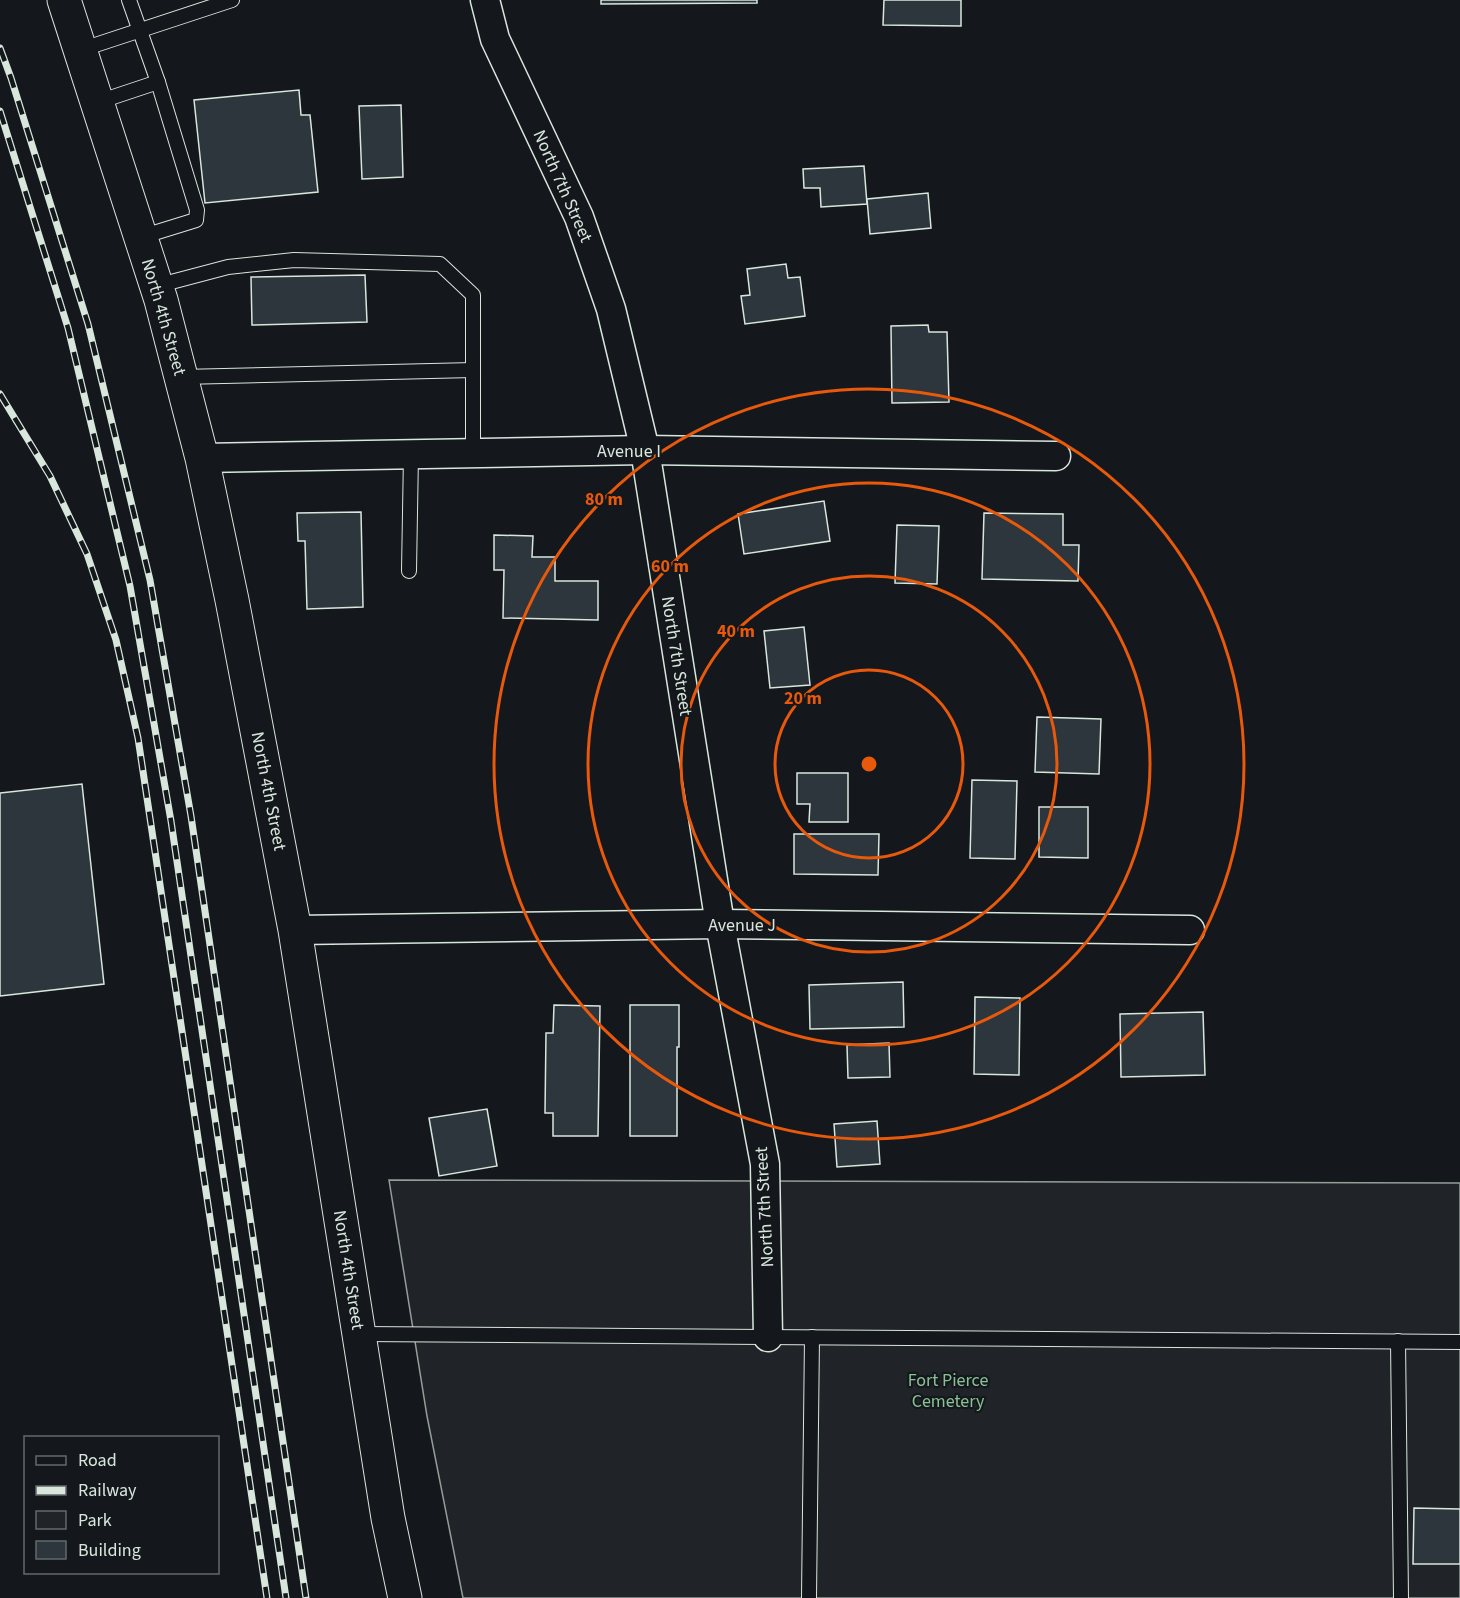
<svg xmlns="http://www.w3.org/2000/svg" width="1460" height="1598" font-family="'Source Sans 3',sans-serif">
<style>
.green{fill:#202428;stroke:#939e99;stroke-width:1.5}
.building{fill:#2c363c;stroke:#d8e6dc;stroke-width:1.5}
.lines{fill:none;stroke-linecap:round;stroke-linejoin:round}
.lane-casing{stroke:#d8e6dc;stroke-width:16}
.street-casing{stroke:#d8e6dc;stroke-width:31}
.primary-casing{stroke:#d8e6dc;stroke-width:35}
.lane{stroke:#14181c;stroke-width:14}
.street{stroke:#14181c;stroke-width:28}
.primary{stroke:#14181c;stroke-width:33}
.rail-casing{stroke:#d8e6dc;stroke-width:7}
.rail{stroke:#14181c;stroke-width:4.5;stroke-dasharray:14;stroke-linecap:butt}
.ring{fill:none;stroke:#e8590c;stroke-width:3}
.labels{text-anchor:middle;stroke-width:4.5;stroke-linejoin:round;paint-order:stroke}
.street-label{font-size:18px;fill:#d8e6dc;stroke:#14181c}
.park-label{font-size:18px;fill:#8ac095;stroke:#14181c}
.centre{fill:#e8590c;stroke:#14181c;stroke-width:3}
.ring-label{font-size:18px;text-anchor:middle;font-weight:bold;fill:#e8590c;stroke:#14181c;stroke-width:4.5;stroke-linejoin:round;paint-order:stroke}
</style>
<rect width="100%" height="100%" fill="#14181c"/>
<polygon class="green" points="389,1180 1460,1183 1460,1598 463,1598 427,1416"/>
<g class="building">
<polygon points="601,0 757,0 757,3 601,4"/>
<polygon points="884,0 961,0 961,26 883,25"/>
<polygon points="299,90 301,115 310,115 318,192 205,203 194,100"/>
<polygon points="401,105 403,177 362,179 359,106"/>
<polygon points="864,166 867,204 821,207 820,188 804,188 803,169"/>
<polygon points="928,193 931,228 870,234 867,199"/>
<polygon points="786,264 788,278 800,277 805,316 745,324 741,296 750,295 747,269"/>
<polygon points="365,275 367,322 252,325 251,277"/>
<polygon points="928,325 929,332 947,332 949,402 892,403 891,326"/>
<polygon points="824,501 830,541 744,554 738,514"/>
<polygon points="361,512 363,607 307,609 305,541 298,541 297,513"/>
<polygon points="984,513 1063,514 1063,545 1079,545 1078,581 982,579"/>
<polygon points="897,525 939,526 937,584 895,583"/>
<polygon points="494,535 533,536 532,557 555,557 555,581 598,581 598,620 503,618 504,570 494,570"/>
<polygon points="804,627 810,685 770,688 764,631"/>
<polygon points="1037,717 1101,719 1099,774 1035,772"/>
<polygon points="797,773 848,773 848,822 809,822 810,804 797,804"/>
<polygon points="972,780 1017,781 1015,859 970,858"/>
<polygon points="82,784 104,984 0,996 0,793"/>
<polygon points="1039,807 1088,807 1088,858 1039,857"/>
<polygon points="794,834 879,834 878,875 794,874"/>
<polygon points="903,982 904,1027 810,1029 809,985"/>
<polygon points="975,997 1020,998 1019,1075 974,1074"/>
<polygon points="554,1005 600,1006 598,1136 553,1136 553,1113 545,1113 546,1033 553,1033"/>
<polygon points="630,1005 679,1005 679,1047 677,1047 677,1136 630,1136"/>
<polygon points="1203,1012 1205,1075 1121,1077 1120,1014"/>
<polygon points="889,1043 890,1077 848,1078 847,1045"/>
<polygon points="487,1109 497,1166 439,1176 429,1118"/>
<polygon points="877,1121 880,1164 837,1167 834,1124"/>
<polygon points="1414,1508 1460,1509 1460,1564 1413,1564"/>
</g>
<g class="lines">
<defs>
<g id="lane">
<polyline points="129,0 158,82 197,210 196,220 141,237"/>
<polyline points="80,50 232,0"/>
<polyline points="98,102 158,82"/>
<polyline points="156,286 228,267 294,260 440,264 473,295 473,453"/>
<polyline points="181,377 473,370"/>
<polyline points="409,571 411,454"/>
<polyline points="359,1334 1460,1342"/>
<polyline points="1398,1341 1401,1598"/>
<polyline points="809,1598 812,1337"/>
</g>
<g id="street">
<polyline points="485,0 495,39 579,217 611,309 645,450 720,924 765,1164 768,1337"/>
<polyline points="202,458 645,450 1056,456"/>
<polyline points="295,930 720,924 1190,930"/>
</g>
<polyline id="primary" points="64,0 161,300 202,458 232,600 295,930 388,1518 405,1598"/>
</defs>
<use href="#lane" class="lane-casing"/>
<use href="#street" class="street-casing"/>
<use href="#primary" class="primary-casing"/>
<use href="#lane" class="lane"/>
<use href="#street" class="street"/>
<use href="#primary" class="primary"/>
<defs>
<g id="rail">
<polyline points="0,48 11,78 88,324 150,580 191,816 306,1598"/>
<polyline points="0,111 68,328 130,586 171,821 286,1598"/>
<polyline points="0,394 50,476 87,554 116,640 138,738 267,1598"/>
</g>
</defs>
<use href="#rail" class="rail-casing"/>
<use href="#rail" class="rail"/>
</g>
<g class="ring">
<circle cx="869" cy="764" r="94"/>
<circle cx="869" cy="764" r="188"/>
<circle cx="869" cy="764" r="281"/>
<circle cx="869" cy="764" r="375"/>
</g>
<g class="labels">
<g class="street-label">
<text transform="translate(563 186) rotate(66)" y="6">North 7th Street</text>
<text transform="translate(164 317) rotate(74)" y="6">North 4th Street</text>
<text x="629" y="457">Avenue I</text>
<text transform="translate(677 656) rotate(81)" y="6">North 7th Street</text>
<text transform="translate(269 791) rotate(79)" y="6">North 4th Street</text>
<text x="742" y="931">Avenue J</text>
<text transform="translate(764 1207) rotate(-93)" y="6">North 7th Street</text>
<text transform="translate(349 1270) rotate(81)" y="6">North 4th Street</text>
</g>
<g class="park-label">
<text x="948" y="1386">Fort Pierce<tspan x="948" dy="21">Cemetery</tspan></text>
</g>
</g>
<circle cx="869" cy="764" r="9" class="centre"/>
<g class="ring-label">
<text x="604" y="505">80 m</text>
<text x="670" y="572">60 m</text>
<text x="736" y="637">40 m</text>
<text x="803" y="704">20 m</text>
</g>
<rect x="24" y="1436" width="195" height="138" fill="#14181c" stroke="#626a69" stroke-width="1.5"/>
<rect x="36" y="1456" width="30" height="9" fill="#14181c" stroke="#626a69" stroke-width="1.5"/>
<text x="78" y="1466" font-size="18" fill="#d8e6dc">Road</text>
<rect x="36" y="1486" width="30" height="9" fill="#d8e6dc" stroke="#626a69" stroke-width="1.5"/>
<text x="78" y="1496" font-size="18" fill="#d8e6dc">Railway</text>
<rect x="36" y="1511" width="30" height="18" fill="#202428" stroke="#626a69" stroke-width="1.5"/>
<text x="78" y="1526" font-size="18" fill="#d8e6dc">Park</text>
<rect x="36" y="1541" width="30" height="18" fill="#2c363c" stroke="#626a69" stroke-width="1.5"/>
<text x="78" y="1556" font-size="18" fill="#d8e6dc">Building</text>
</svg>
